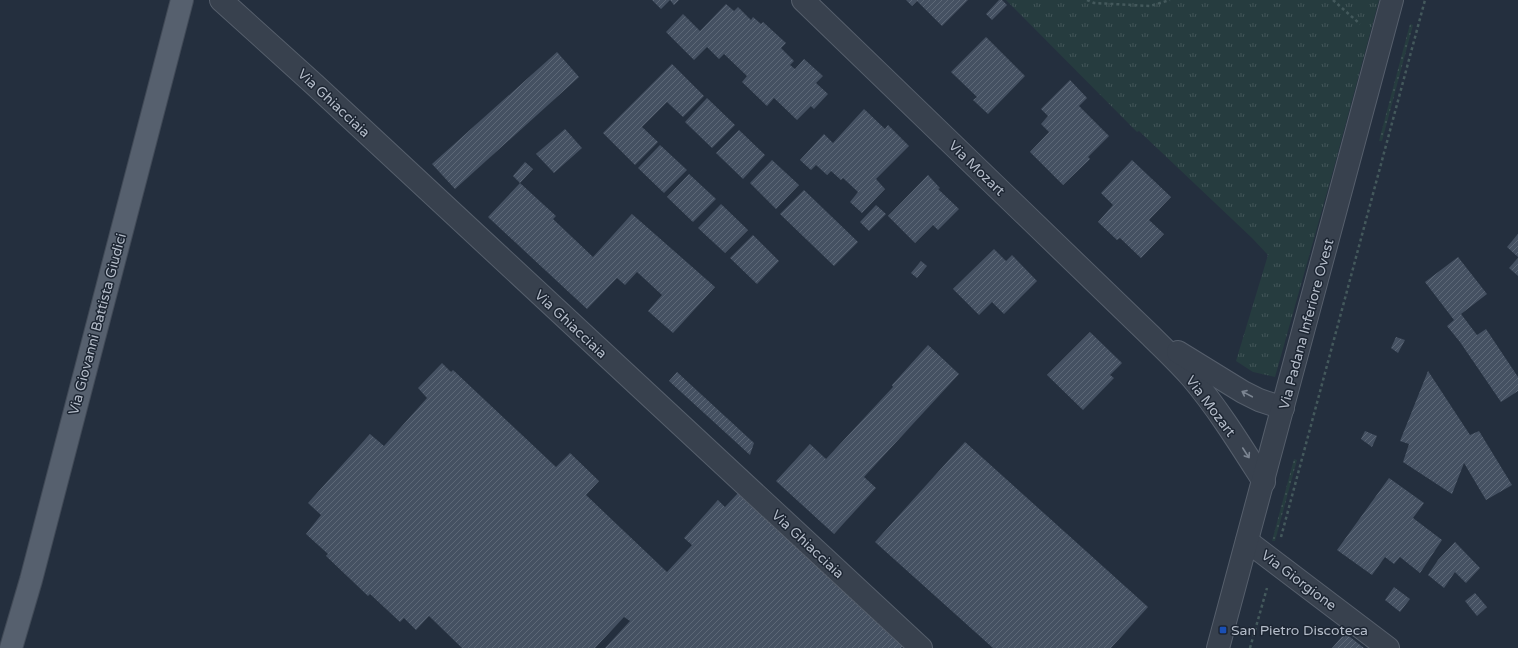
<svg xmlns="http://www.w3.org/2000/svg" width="1518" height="648" font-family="'Varela Round',sans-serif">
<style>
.grass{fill:url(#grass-dots)}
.park{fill:url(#park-tufts)}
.building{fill:url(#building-hatch)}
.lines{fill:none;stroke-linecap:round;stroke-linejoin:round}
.minor-casing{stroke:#565f6c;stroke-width:24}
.major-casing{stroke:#414a57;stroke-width:24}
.path{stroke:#44595c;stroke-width:2.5;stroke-dasharray:3 3;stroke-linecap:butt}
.minor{stroke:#38414e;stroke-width:22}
.major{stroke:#56606e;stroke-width:22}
.oneway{stroke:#7c8592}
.transit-dot{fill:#1a4fb4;stroke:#1d2633;stroke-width:1.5}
.labels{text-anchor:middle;stroke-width:3;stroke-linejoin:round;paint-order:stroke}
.street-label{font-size:14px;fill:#b4bcc9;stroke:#1d2633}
.poi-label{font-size:14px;fill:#b4bcc9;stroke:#1d2633;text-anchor:start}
</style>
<defs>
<pattern id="grass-dots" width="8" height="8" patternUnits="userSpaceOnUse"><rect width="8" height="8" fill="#263c3f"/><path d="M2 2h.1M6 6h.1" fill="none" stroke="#435659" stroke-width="1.8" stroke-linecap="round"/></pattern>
<pattern id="park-tufts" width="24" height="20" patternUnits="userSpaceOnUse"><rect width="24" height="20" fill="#263c3f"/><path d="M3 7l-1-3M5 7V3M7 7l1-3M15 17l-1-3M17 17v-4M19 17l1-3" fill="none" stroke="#435659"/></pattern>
<pattern id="building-hatch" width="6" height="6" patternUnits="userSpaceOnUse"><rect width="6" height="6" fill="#455162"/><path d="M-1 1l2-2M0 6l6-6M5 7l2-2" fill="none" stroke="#5d6877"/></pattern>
</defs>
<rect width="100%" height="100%" fill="#242f3e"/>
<g class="grass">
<polygon points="1410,24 1413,25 1382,141 1379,141"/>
<polygon points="1294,459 1297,460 1275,541 1272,541"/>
</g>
<polygon class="park" points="1006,0 1379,0 1333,171 1275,377 1253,372 1236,361 1268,255 1252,238 1139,131 1137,132"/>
<g class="building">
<polygon points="652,0 679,0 674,5 670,0 661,9"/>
<polygon points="906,0 968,0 942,26 917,1 912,6"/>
<polygon points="999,0 1002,0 1007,5 992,20 986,14"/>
<polygon points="726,4 734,11 738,7 751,20 753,17 761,24 763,22 786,43 781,48 794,61 790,65 795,69 804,59 823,76 816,83 828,94 814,109 811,106 797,120 774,98 767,106 742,82 747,76 724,54 719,59 707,47 694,60 666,32 683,14 700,31"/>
<polygon points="986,37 1025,76 988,114 973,100 977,97 951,72"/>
<polygon points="557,52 579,77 455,189 432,164"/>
<polygon points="672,64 704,96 683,117 667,102 642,127 658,142 635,165 603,133"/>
<polygon points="1070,80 1087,98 1079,106 1109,136 1088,157 1090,159 1063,185 1030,152 1049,132 1041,124 1048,116 1041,109"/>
<polygon points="707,98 735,125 712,148 685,122"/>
<polygon points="864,109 885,129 888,125 909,146 876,179 885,189 862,213 850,202 858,192 843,178 841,180 831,171 827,175 816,165 811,170 800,160 824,134 833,143"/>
<polygon points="565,129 582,148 554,173 536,154"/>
<polygon points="739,130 765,155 743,179 716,153"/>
<polygon points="660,145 687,170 664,193 638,168"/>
<polygon points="772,160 799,185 776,209 750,183"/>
<polygon points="1132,160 1171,197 1149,220 1164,234 1141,258 1120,238 1117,240 1098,222 1113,205 1101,193"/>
<polygon points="525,162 533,169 520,183 513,176"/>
<polygon points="689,174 716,199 693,222 667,197"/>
<polygon points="928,175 940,188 938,189 959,209 938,230 933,225 915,243 888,216"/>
<polygon points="520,183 556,216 553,219 593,257 632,214 715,287 673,333 648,311 662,295 637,272 625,285 617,278 587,309 488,217"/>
<polygon points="804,190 858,242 834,266 780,214"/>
<polygon points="721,204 748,230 725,253 698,228"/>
<polygon points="876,205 886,214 869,231 860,222"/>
<polygon points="1518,234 1518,257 1507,247"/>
<polygon points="753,235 779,261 757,284 730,258"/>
<polygon points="994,249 1006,261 1012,255 1037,281 1004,314 992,302 979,315 953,289"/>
<polygon points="1458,257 1487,294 1461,314 1477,335 1486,329 1518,377 1518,391 1501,402 1460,342 1447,326 1454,320 1425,282"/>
<polygon points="1518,258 1518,276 1509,268"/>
<polygon points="921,261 927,266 917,278 911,273"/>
<polygon points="1090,332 1122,363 1110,375 1114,378 1083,410 1047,375"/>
<polygon points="1396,337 1405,340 1398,353 1391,348"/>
<polygon points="928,345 959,374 864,477 876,488 834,534 776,481 810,444 826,459 893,387 892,385"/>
<polygon points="442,363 451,372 453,370 556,467 570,453 599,481 586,495 667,572 692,545 684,538 718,500 725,507 739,492 876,617 873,619 903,646 901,648 605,648 630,621 624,617 595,648 462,648 429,616 416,630 404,618 400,622 370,594 368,596 326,556 328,554 306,534 321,515 308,503 370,434 384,446 427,398 418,388"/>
<polygon points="1428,371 1470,435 1479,431 1512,485 1486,500 1464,463 1452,494 1403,462 1409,444 1400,441"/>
<polygon points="677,372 754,443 750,455 669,381"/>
<polygon points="1365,431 1377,436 1372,447 1361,439"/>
<polygon points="965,442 1148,607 1111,648 993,648 875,542"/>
<polygon points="1389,478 1424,503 1413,518 1442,540 1420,573 1400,557 1394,564 1385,557 1372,575 1337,550"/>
<polygon points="1455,542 1480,568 1466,583 1455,572 1444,588 1428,575 1438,560"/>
<polygon points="1394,587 1410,599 1400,612 1385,600"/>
<polygon points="1475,593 1487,607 1477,616 1465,601"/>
<polygon points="1345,633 1364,648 1332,648"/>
</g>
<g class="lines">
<defs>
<g id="minor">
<polyline points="221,0 315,85 921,648"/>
<path d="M803,0L1151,336C1165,350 1179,363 1192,378C1219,410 1241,446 1264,482"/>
<polyline points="1178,352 1243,392 1259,400 1283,408"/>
<polyline points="1247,541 1388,648"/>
<polyline points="1218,648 1392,0"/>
</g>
<polyline id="major" points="11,648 31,580 182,0"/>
</defs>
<use href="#minor" class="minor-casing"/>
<use href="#major" class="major-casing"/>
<g class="path">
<polyline points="1087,0 1094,3 1150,6 1170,0"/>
<polyline points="1333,0 1360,24"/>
<polyline points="1281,537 1425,0"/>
<polyline points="1250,648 1267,588"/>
</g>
<use href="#minor" class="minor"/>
<use href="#major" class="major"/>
</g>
<defs><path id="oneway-shaft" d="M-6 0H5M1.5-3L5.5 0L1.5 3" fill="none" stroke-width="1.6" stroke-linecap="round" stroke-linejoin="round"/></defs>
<g class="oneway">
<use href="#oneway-shaft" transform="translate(1247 394) rotate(-152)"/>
<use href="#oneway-shaft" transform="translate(1246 453) rotate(57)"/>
</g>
<rect class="transit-dot" x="1219" y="626" width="8" height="8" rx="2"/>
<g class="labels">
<g class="street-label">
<text transform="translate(334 103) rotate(43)" y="5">Via Ghiacciaia</text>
<text transform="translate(977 168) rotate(44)" y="5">Via Mozart</text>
<text transform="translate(97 324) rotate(-75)" y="5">Via Giovanni Battista Giudici</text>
<text transform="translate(571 324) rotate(43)" y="5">Via Ghiacciaia</text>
<text transform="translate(1306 324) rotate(-75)" y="5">Via Padana Inferiore Ovest</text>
<text transform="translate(1211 406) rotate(53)" y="5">Via Mozart</text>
<text transform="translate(808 544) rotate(43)" y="5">Via Ghiacciaia</text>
<text transform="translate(1299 580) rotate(37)" y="5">Via Giorgione</text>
</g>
<g class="poi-label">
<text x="1231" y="635">San Pietro Discoteca</text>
</g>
</g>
</svg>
